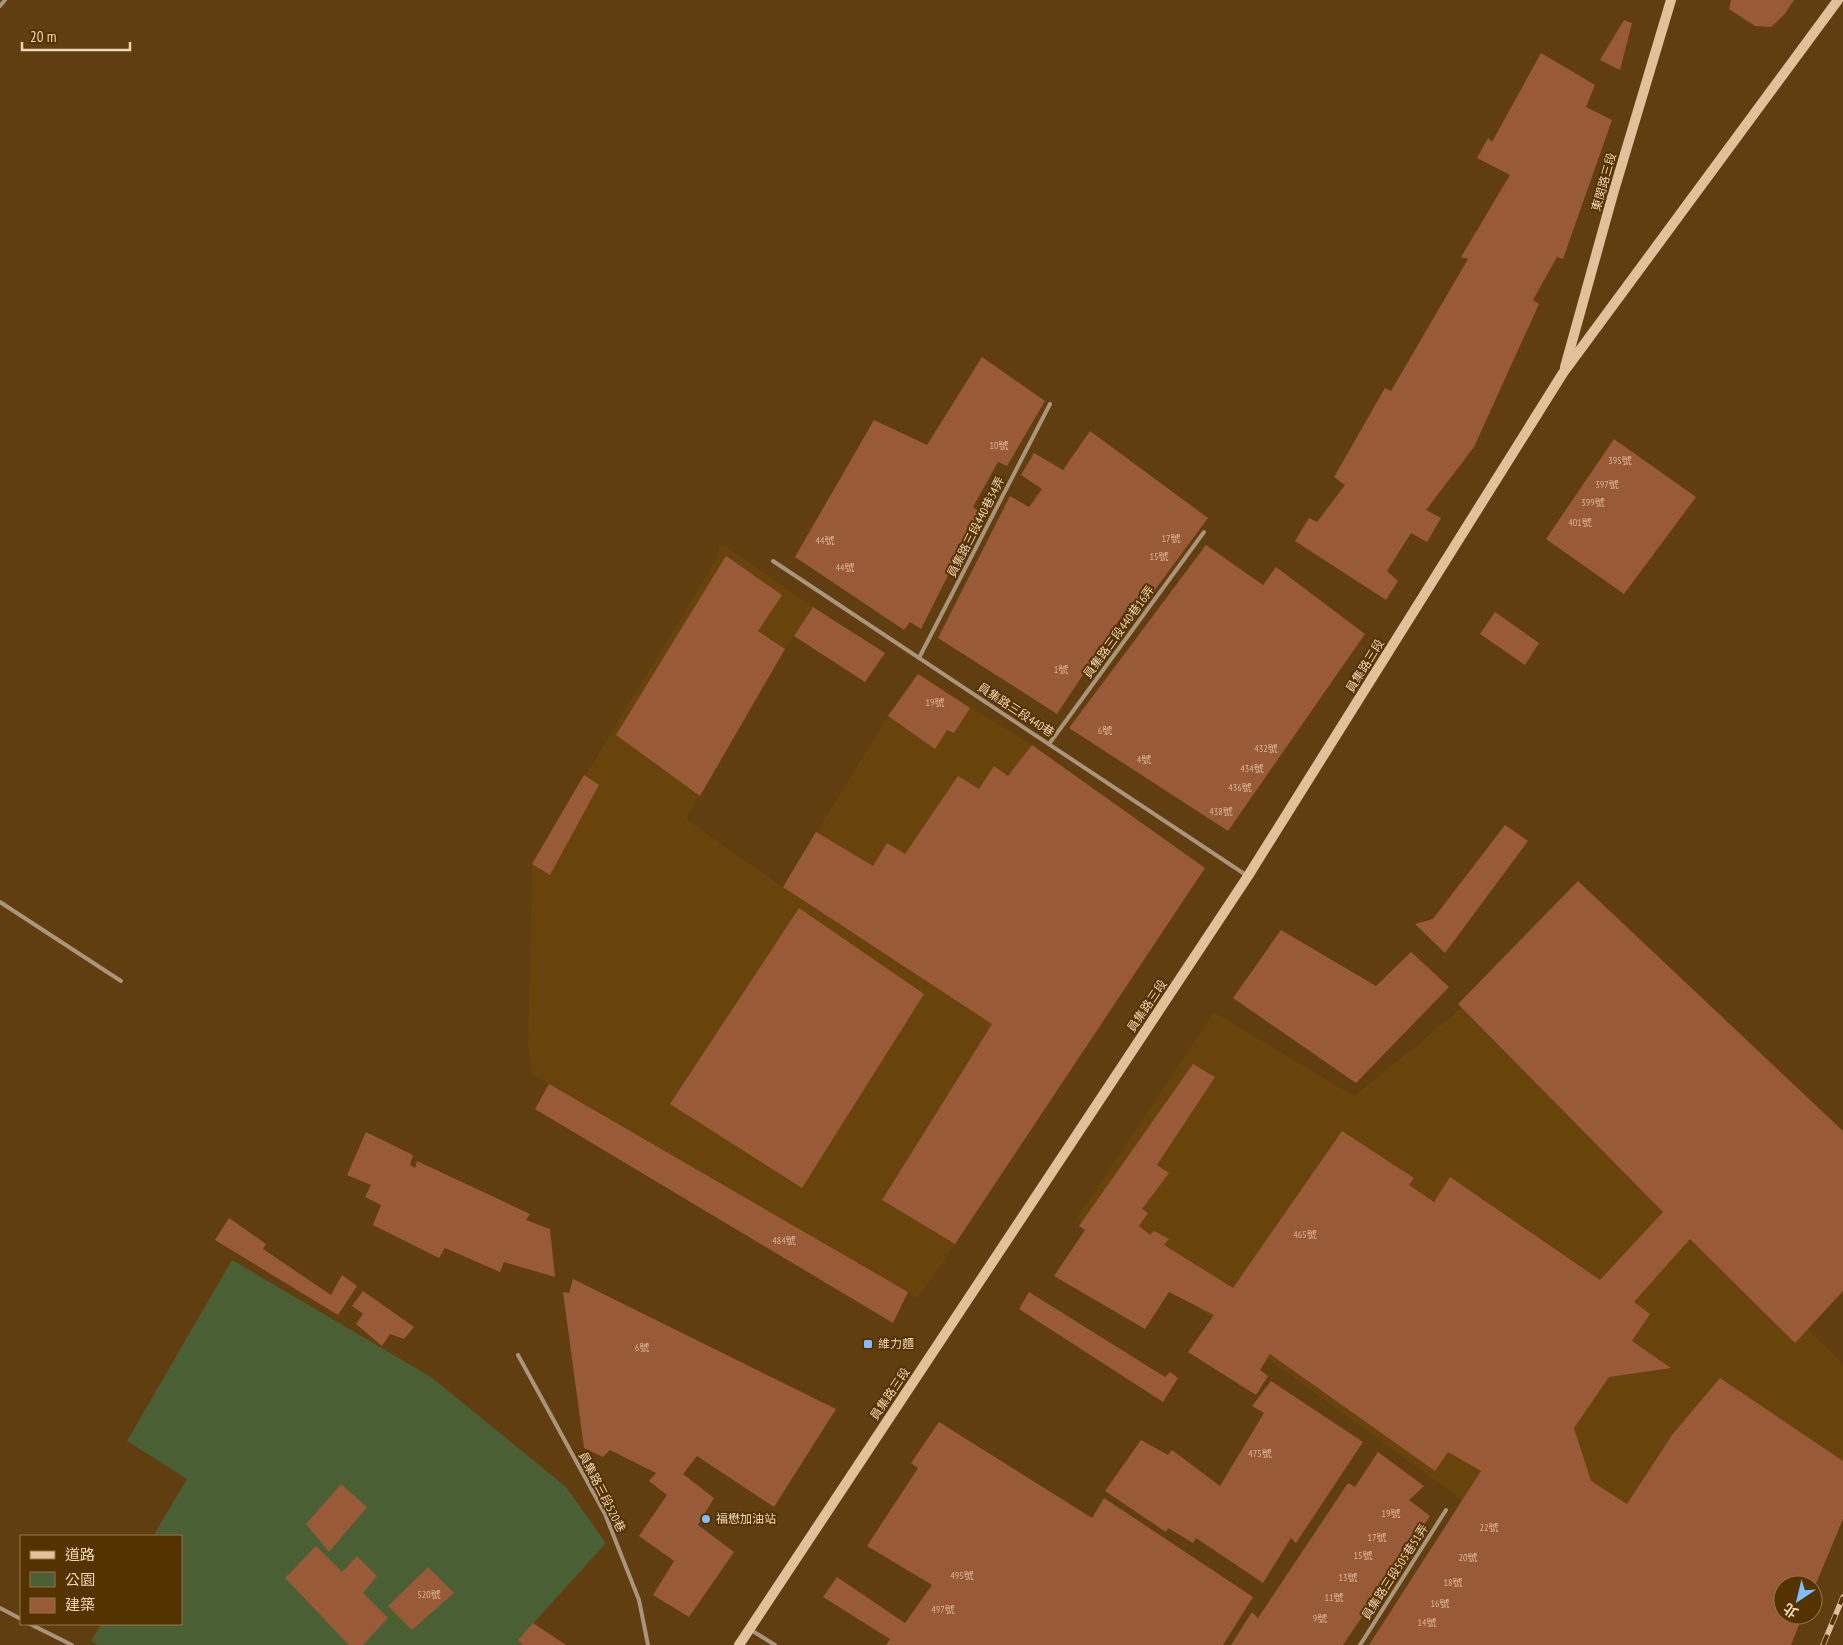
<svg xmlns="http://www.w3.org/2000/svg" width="1843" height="1645" font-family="'PT Sans Narrow','Noto Sans TC',sans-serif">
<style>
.built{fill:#69430c}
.green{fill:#4b5f34}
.building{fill:#985a37}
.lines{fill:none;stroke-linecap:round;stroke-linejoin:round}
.lane{stroke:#aa947c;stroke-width:4}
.secondary{stroke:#e2c099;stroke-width:10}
.rail-casing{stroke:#dabe9f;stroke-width:5.5}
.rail{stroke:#553301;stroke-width:4;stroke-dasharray:11;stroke-linecap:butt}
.poi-dot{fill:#80bdfa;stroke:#553301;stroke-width:2}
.labels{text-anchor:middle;stroke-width:4;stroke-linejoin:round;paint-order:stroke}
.number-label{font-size:10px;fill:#dab698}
.street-label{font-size:12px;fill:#f0d5b9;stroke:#553301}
.poi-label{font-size:12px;fill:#f0d5b9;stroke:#553301;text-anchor:start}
</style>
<rect width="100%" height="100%" fill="#603e10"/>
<g class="built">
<polygon points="721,543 813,607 785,649 686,819 783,887 888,716 918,674 1032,745 1127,813 882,1200 955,1244 918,1298 531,1074 528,1049 532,864 714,563"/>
<polygon points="1473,999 1843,1364 1843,1511 1783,1585 1783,1615 1789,1645 1480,1513 1076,1219 1214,1012 1354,1096"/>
</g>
<polygon class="green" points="232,1260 431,1377 566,1487 606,1543 518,1640 523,1645 98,1645 91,1641 101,1624 181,1624 181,1536 153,1536 187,1479 127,1441"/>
<g class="building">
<polygon points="1731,0 1794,0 1784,15 1771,27 1755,26 1729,9"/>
<polygon points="1624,20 1632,23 1620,70 1600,60"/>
<polygon points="1541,53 1595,85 1586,107 1612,120 1563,259 1557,257 1533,300 1539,304 1474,447 1426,510 1441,518 1427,542 1411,533 1387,571 1398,581 1386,600 1295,541 1309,518 1317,522 1345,485 1334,477 1385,388 1391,391 1468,259 1461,257 1510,175 1477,158 1488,138 1492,142"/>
<polygon points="982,357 1045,401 1007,466 998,462 973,507 980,512 921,629 910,622 904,630 795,557 874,420 927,445"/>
<polygon points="1090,431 1208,518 1140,610 1130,604 1057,714 938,638 1010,496 1029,507 1042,489 1021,475 1034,453 1063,470"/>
<polygon points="1614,439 1696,497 1624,594 1546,539"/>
<polygon points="1206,545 1263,585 1276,567 1365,634 1228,831 1069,728"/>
<polygon points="726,556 782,595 758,631 785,649 700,796 616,735"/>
<polygon points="813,607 885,653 865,682 794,636"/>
<polygon points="1495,612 1539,643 1525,665 1480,634"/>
<polygon points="918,674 970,708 954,733 947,730 935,749 888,716"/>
<polygon points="1032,745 1205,868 955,1244 882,1200 992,1024 783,887 816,832 873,866 887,843 905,854 958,776 979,789 994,766 1008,776"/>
<polygon points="584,775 599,785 550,875 532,864"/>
<polygon points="1505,825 1528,841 1445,953 1415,924 1433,919"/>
<polygon points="1578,881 1843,1131 1843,1291 1795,1343 1690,1239 1634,1302 1650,1314 1632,1341 1671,1368 1609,1377 1574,1428 1591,1481 1627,1504 1672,1435 1720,1378 1843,1461 1843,1519 1813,1591 1813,1585 1783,1585 1783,1615 1803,1615 1791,1645 1369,1645 1481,1471 1448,1452 1435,1471 1270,1354 1260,1370 1268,1376 1256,1395 1188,1352 1214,1315 1169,1292 1145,1329 1054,1276 1085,1230 1079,1226 1193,1064 1215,1077 1157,1165 1169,1173 1142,1209 1148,1213 1139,1226 1150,1235 1154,1231 1169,1239 1164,1245 1233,1288 1342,1131 1414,1178 1409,1185 1434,1202 1450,1177 1600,1280 1663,1212 1458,1004"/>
<polygon points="799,908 924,994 802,1188 670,1104"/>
<polygon points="1281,930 1376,986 1411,952 1449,987 1356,1083 1233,998"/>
<polygon points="549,1084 908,1292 893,1323 535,1109"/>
<polygon points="366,1132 413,1155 410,1165 415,1168 417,1161 530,1214 526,1220 550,1229 555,1277 504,1262 500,1272 445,1248 439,1258 373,1225 381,1205 365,1197 371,1185 347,1175"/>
<polygon points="229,1218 266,1244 263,1249 331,1295 342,1275 357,1286 338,1315 215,1240"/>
<polygon points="573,1279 836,1409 774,1507 697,1456 683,1474 714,1498 698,1525 734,1552 689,1617 653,1595 674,1561 639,1536 667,1495 649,1481 656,1473 610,1450 603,1457 584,1448 563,1292 569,1293"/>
<polygon points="363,1291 414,1327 404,1339 390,1334 382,1346 356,1324 363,1314 352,1306"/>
<polygon points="1029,1292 1165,1377 1170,1372 1178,1378 1163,1402 1019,1309"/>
<polygon points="1271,1381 1363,1442 1296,1543 1291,1538 1263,1583 1196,1538 1193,1543 1168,1528 1166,1532 1105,1491 1141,1440 1168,1455 1172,1450 1220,1486 1264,1413 1252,1406"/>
<polygon points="939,1422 1092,1518 1104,1498 1253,1597 1223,1645 886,1645 890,1639 823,1597 837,1577 905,1623 932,1585 867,1546 918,1468 911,1463"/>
<polygon points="1378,1452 1424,1486 1409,1500 1430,1516 1343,1645 1231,1645 1252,1612 1258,1618 1348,1483 1355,1487"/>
<polygon points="341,1484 367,1507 329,1552 306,1524"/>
<polygon points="316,1546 342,1572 357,1556 377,1576 363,1593 388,1618 363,1645 349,1645 285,1578"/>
<polygon points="428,1567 454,1593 412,1630 388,1606"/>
<polygon points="533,1623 566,1645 523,1645 518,1640"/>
</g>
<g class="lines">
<g class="lane">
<polyline points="0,6 5,0"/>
<polyline points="773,561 1246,875"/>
<polyline points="919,658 1050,404"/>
<polyline points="1049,744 1204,532"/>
<polyline points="0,902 121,981"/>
<polyline points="518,1355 605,1514 639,1600 648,1645"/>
<polyline points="0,1608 21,1619"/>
<polyline points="30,1624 72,1645"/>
<polyline points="751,1630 775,1645"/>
<polyline points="1360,1645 1446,1510"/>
</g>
<g class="secondary">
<polyline points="1565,367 1613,194 1671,0"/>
<polyline points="739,1645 1248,876 1563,373 1838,0"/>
</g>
<defs>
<polyline id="rail" points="1823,1645 1843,1597"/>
</defs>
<use href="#rail" class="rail-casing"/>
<use href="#rail" class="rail"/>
</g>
<g class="poi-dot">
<rect x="863" y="1339" width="10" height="10" rx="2.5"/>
<circle cx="706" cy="1519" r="5"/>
</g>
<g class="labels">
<g class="number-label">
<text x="999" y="449">10號</text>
<text x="1620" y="464">395號</text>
<text x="1607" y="488">397號</text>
<text x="1593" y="506">399號</text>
<text x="1580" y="526">401號</text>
<text x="1171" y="542">17號</text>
<text x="825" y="544">44號</text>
<text x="1159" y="560">15號</text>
<text x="845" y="571">44號</text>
<text x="1061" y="673">1號</text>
<text x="935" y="706">19號</text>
<text x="1105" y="734">6號</text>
<text x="1266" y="752">432號</text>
<text x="1144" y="763">4號</text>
<text x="1252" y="772">434號</text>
<text x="1240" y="791">436號</text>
<text x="1221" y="815">438號</text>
<text x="1305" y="1238">465號</text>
<text x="784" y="1244">484號</text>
<text x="642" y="1351">6號</text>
<text x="1260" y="1457">475號</text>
<text x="1391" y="1517">19號</text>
<text x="1489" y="1531">22號</text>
<text x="1377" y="1541">17號</text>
<text x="1363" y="1559">15號</text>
<text x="1468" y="1561">20號</text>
<text x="962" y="1579">495號</text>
<text x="1348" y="1581">13號</text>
<text x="1453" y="1586">18號</text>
<text x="429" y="1598">520號</text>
<text x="1334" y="1601">11號</text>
<text x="1440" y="1607">16號</text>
<text x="943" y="1613">497號</text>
<text x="1320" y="1622">9號</text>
<text x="1427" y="1626">14號</text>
</g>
<g class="street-label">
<text transform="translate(1604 182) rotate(-74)" y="4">東閔路三段</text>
<text transform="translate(976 527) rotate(-63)" y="4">員集路三段440巷34弄</text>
<text transform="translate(1119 632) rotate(-54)" y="4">員集路三段440巷16弄</text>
<text transform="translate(1365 666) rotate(-58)" y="4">員集路三段</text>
<text transform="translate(1016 710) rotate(33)" y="4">員集路三段440巷</text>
<text transform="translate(1147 1006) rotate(-56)" y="4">員集路三段</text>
<text transform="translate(890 1394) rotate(-56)" y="4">員集路三段</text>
<text transform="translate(602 1492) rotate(63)" y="4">員集路三段520巷</text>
<text transform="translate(1395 1572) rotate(-57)" y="4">員集路三段505巷51弄</text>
</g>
<g class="poi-label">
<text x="878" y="1348">維力麵</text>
<text x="716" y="1523">福懋加油站</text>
</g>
</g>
<rect x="20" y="1535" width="162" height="90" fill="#553301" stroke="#93744b"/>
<rect x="30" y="1551" width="25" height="8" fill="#e2c099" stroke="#93744b"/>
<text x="65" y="1560" font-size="15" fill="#f0d5b9">道路</text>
<rect x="30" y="1572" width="25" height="15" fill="#4b5f34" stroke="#93744b"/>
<text x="65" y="1585" font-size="15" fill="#f0d5b9">公園</text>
<rect x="30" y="1598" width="25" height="15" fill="#985a37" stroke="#93744b"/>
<text x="65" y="1610" font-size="15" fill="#f0d5b9">建築</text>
<g transform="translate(1798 1600) rotate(215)"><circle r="24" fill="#553301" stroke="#93744b"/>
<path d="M0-4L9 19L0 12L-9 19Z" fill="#80bdfa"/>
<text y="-8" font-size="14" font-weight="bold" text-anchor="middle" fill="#f0d5b9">北</text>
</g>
<path d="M22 42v8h108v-8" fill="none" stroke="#f0d5b9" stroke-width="2.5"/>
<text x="30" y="42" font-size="15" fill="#f0d5b9" stroke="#553301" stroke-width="4" paint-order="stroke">20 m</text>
</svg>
